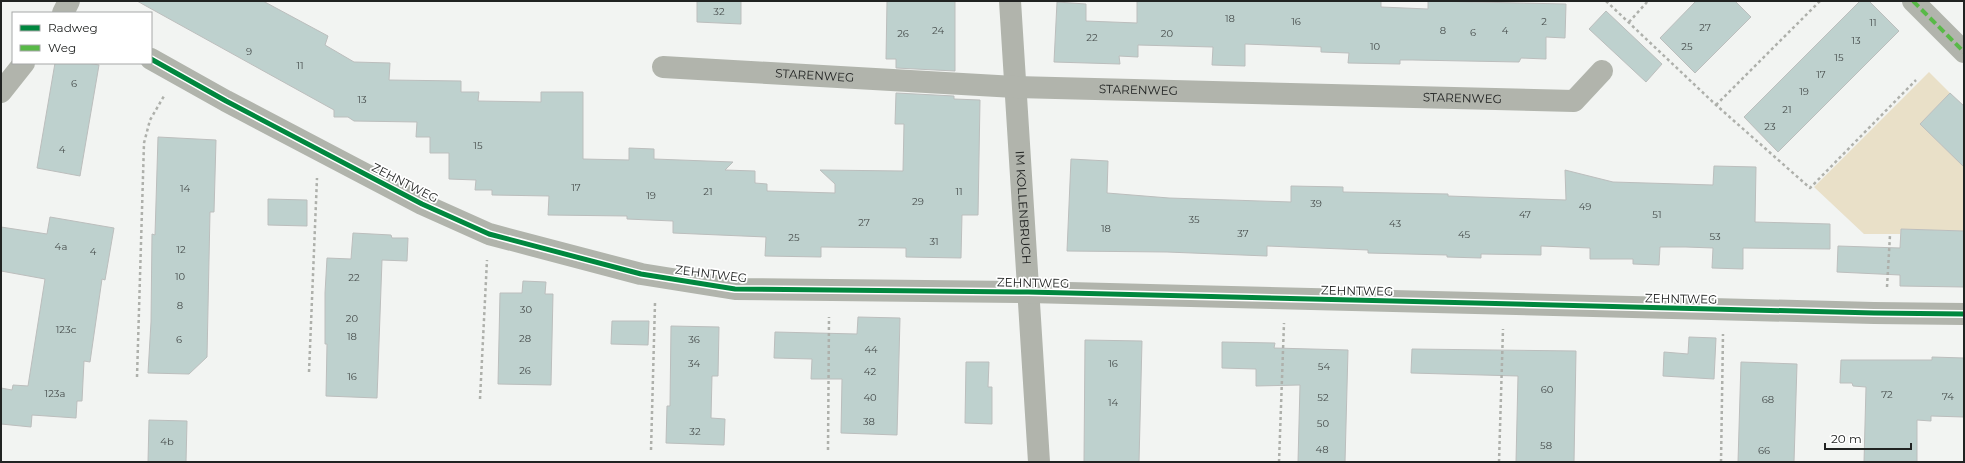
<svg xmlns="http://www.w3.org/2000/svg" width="1965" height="463" font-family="Montserrat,sans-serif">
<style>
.green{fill:#e9e0c8}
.building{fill:#bed1ce;stroke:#bcbebd}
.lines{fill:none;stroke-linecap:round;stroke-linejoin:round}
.path{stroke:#aeb0ab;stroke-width:2.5;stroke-dasharray:3 3;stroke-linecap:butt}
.minor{stroke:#b1b4ac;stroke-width:22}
.quiet{stroke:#58b947;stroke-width:4;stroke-dasharray:8 4;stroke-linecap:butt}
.cycleway-casing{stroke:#fff;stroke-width:8}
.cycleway{stroke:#00873e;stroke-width:5}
.labels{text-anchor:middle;stroke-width:3.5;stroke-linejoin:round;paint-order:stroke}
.number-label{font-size:10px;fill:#484e4d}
.street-label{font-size:12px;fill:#212322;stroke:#fff}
</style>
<rect width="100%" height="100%" fill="#f2f4f2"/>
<polygon class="green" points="1929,72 1950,93 1920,124 1964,167 1964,231 1901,229 1900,234 1864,234 1814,187"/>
<g class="building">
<polygon points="137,1 263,1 328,36 325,45 354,62 390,63 389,80 461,81 461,92 479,92 478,101 541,102 541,92 583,92 583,159 629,160 629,148 654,149 654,159 733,162 725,170 755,171 755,183 767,184 767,191 835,193 835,184 820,170 903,171 904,124 895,124 896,93 954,96 954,99 980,100 978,215 962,215 961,258 906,257 906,248 821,247 821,257 765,256 766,237 673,233 673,221 627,219 627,216 548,215 549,196 492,195 492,190 475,190 476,180 449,179 449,153 430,153 430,137 416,137 417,122 354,121 348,117 334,117 334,110"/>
<polygon points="697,1 741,1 741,24 697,22"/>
<polygon points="887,1 955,1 955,71 896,68 896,59 886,59"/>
<polygon points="1137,1 1381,1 1381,7 1428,9 1428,1 1566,4 1565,38 1546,37 1546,59 1521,58 1519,62 1413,60 1400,60 1400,64 1348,63 1349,53 1321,52 1321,47 1245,44 1245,66 1212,65 1213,47 1138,45 1138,57 1119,56 1120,64 1054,62 1057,2 1086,4 1086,21 1137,23"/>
<polygon points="1696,1 1735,1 1751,17 1695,73 1660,38"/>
<polygon points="1860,1 1869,1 1899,31 1778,152 1744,117"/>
<polygon points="1606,11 1662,64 1646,82 1589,29"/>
<polygon points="55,63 87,63 99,65 80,176 37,168"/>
<polygon points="1950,93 1964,106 1964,167 1920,124"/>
<polygon points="158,137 216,140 214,212 210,212 207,357 189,374 148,373 151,322 152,234 155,235"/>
<polygon points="1071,159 1108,161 1107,193 1169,198 1291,202 1291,186 1343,187 1343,192 1448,194 1448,196 1566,200 1565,170 1613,182 1713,185 1714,166 1756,167 1755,222 1830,224 1830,249 1743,248 1743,269 1712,268 1713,248 1686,247 1660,247 1659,265 1633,264 1633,259 1590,259 1590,248 1541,246 1541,255 1481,254 1481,258 1447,257 1447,255 1368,253 1368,250 1267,246 1267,256 1167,252 1067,251"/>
<polygon points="268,199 307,200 307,226 268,225"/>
<polygon points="50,217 114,228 105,280 102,279 90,362 84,361 82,401 77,401 76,418 32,415 31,427 1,424 1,388 12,390 13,385 28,386 45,279 1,271 1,227 47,234"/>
<polygon points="1901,229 1964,231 1964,287 1900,286 1900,275 1837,272 1838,246 1900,248"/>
<polygon points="353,233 391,235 392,238 408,238 407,261 382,260 377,398 326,396 327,344 325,344 325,293 327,258 351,259"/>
<polygon points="523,281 546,282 545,294 553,294 551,385 498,384 500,293 522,293"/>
<polygon points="858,317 900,318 897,435 841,433 842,379 811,379 812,359 774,358 775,332 857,334"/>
<polygon points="612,321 649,321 648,345 611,344"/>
<polygon points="671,326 719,327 718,376 712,376 711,418 725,419 724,445 666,443 667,406 670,406"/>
<polygon points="1689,337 1716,338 1714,379 1663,376 1664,352 1688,354"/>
<polygon points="1085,340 1142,341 1139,462 1084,462"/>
<polygon points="1222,342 1275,343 1274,348 1348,350 1345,462 1298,462 1300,385 1256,386 1256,369 1222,368"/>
<polygon points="1412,349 1576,351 1574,462 1516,462 1518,376 1411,373"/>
<polygon points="1932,357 1964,358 1964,417 1931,416 1931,421 1917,420 1917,462 1864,462 1866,387 1853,386 1852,383 1840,383 1841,360 1932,360"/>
<polygon points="966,362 989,362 988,387 992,387 992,424 965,423"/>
<polygon points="1741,362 1797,364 1794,462 1738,462"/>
<polygon points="149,420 187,421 186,462 148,462"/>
</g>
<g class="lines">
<g class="path">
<polyline points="1606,1 1716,105 1810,188 1916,80"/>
<polyline points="1629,22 1648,1"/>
<polyline points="1716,105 1820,1"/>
<polyline points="1887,287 1890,235"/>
<polyline points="309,372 317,178"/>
<polyline points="137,377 144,143 150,120 164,96"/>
<polyline points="480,399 487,260"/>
<polyline points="651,450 655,303"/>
<polyline points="828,450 829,317"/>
<polyline points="1279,462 1284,323"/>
<polyline points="1499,462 1503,329"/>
<polyline points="1721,462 1723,334"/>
</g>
<g class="minor">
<path id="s1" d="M1010,1L1039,462"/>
<polyline points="1913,1 1964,52"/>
<polyline points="63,13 69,1"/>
<polyline points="151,59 226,101 422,204 489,234 641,274 735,289 1028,292 1874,313 1964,314"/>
<path id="s2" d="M663,67L1015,87L1574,101L1602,71"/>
<polyline points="1,92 24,63"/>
</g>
<polyline class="quiet" points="1913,1 1964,52"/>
<defs>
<polyline id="cycleway" points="151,59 226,101 422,204 489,234 641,274 735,289 1028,292 1874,313 1964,314"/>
</defs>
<use href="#cycleway" class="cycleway-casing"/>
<use href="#cycleway" class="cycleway"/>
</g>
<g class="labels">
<g class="number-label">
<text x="719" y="15">32</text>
<text x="1230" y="22">18</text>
<text x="1296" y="25">16</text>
<text x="1544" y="25">2</text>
<text x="1873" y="26">11</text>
<text x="1705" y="31">27</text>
<text x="938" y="34">24</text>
<text x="1443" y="34">8</text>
<text x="1505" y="34">4</text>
<text x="1473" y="36">6</text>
<text x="903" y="37">26</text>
<text x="1167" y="37">20</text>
<text x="1092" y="41">22</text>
<text x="1856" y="44">13</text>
<text x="1375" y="50">10</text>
<text x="1687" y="50">25</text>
<text x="249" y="55">9</text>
<text x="1839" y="61">15</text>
<text x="300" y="69">11</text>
<text x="1821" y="78">17</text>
<text x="74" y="87">6</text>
<text x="1804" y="95">19</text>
<text x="362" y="103">13</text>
<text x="1787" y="113">21</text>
<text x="1770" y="130">23</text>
<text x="478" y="149">15</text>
<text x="62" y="153">4</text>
<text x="576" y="191">17</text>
<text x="185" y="192">14</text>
<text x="708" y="195">21</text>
<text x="959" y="195">11</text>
<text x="651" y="199">19</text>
<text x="918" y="205">29</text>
<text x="1316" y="207">39</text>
<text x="1585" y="210">49</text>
<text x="1525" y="218">47</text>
<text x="1657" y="218">51</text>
<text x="1194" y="223">35</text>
<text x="864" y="226">27</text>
<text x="1395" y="227">43</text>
<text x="1106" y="232">18</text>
<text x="1243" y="237">37</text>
<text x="1464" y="238">45</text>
<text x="1715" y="240">53</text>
<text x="794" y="241">25</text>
<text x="934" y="245">31</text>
<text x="61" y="250">4a</text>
<text x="181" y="253">12</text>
<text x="93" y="255">4</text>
<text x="180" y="280">10</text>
<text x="354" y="281">22</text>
<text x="180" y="309">8</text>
<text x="526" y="313">30</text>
<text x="352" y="322">20</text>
<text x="66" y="333">123c</text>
<text x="352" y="340">18</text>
<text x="525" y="342">28</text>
<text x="179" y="343">6</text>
<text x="694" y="343">36</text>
<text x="871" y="353">44</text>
<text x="694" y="367">34</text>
<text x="1113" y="367">16</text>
<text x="1324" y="370">54</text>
<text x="525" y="374">26</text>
<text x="870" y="375">42</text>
<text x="352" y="380">16</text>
<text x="1547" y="393">60</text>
<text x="55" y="397">123a</text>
<text x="1887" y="398">72</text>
<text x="1948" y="400">74</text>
<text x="870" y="401">40</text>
<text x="1323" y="401">52</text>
<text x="1768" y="403">68</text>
<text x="1113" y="406">14</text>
<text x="869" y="425">38</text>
<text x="1323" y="427">50</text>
<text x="695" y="435">32</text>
<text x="167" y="445">4b</text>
<text x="1546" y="449">58</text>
<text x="1322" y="453">48</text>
<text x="1764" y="454">66</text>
</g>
<g class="street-label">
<text dy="4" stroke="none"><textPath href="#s2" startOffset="152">STARENWEG</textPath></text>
<text dy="4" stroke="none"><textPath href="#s2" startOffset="476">STARENWEG</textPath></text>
<text dy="4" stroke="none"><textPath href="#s2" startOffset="800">STARENWEG</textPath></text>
<text transform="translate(405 183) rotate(27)" y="4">ZEHNTWEG</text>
<text dy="4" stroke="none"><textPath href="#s1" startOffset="207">IM KOLLENBRUCH</textPath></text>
<text transform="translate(711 274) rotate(7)" y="4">ZEHNTWEG</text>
<text transform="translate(1033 283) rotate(1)" y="4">ZEHNTWEG</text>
<text transform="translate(1357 291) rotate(1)" y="4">ZEHNTWEG</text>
<text transform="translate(1681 299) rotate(1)" y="4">ZEHNTWEG</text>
</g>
</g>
<rect width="1965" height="463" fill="none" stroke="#212322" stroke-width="4"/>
<rect x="12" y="12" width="140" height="52" fill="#ffffff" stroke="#a6a7a7"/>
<rect x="20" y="25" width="20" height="6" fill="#00873e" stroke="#a6a7a7"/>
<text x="48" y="32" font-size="12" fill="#212322">Radweg</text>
<rect x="20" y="45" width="20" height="6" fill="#58b947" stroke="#a6a7a7"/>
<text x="48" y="52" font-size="12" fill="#212322">Weg</text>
<path d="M1825 443v6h86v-6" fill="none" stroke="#212322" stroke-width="2"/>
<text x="1831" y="443" font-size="12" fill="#212322" stroke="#ffffff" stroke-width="3" paint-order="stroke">20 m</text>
</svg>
